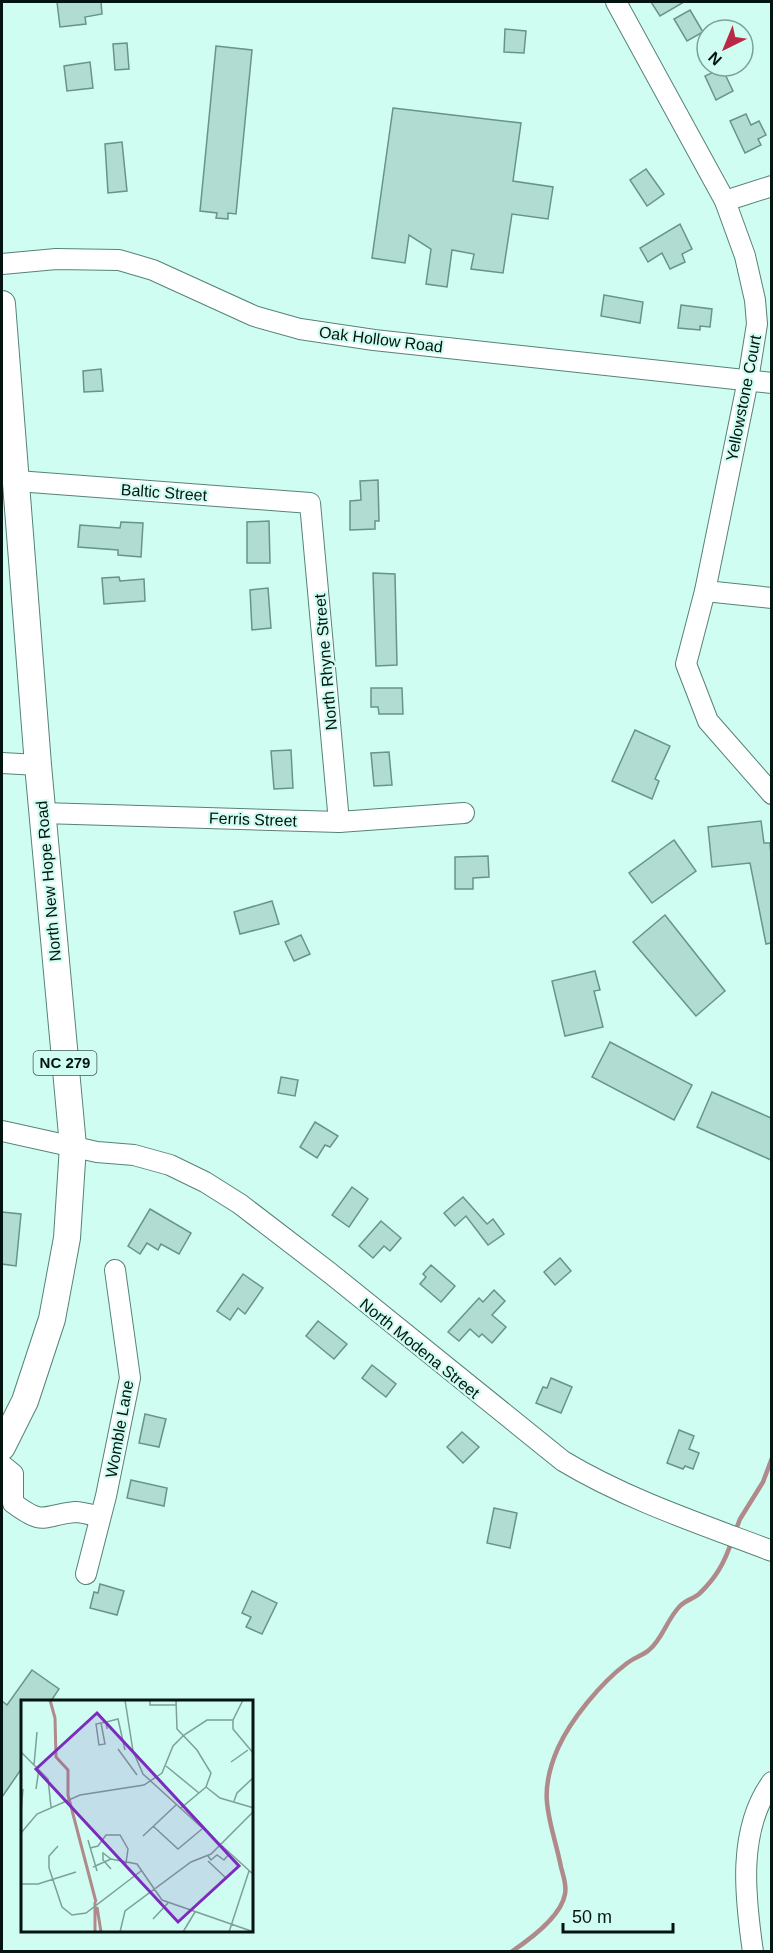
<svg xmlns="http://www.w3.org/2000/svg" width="773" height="1953" font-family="Arial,sans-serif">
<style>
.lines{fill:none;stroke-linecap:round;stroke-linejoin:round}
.stream{stroke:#b08a8b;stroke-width:4.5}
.building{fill:#b1dcd1;stroke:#689489;stroke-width:1.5}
.minor-casing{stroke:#578278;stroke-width:22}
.major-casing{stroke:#578278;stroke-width:28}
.minor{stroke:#fff;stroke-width:20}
.major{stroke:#fff;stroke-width:26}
.labels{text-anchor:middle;stroke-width:4.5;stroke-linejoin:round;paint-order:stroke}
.shield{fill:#cffdf1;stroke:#415a54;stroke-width:1.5}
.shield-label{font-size:15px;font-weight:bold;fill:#041410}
.street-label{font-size:16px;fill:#041410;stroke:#cffdf1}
.inset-river{fill:none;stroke:#b08a8b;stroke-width:3}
.inset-road{fill:none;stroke:#7ea097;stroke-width:1.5}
.view{fill:#7b2cbf;fill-opacity:0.15;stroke:#7b2cbf;stroke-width:3}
.inset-edge{fill:none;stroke:#041410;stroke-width:3}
</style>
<rect width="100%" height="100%" fill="#cffdf1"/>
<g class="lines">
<g class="stream">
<polyline points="735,1532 740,1519 763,1482 772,1458"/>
<path d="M511,1952C529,1940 561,1917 565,1894C567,1885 563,1875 561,1867C551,1818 536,1798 558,1748C571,1719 601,1683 626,1664C633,1658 642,1656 649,1650C662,1640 667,1619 680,1606C686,1600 693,1599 699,1594C716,1578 725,1562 732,1540"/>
</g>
</g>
<g class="building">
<polygon points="57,2 101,2 102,14 85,17 86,24 60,27"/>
<polygon points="651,2 684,2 660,16"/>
<polygon points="690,10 703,32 687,41 674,19"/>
<polygon points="505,29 526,31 524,53 504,52"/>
<polygon points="127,43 129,69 115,70 113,44"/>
<polygon points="216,46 252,50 236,214 228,213 228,219 216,218 217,213 200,211"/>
<polygon points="90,62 93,88 67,91 64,66"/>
<polygon points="722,68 733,91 716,100 705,76"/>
<polygon points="393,108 521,123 513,181 553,187 548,219 512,214 503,273 471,269 474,254 452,250 447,287 426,284 431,249 409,235 405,263 372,258"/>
<polygon points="746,114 751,125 759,121 766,135 758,139 761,145 745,153 730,121"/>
<polygon points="122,142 127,191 108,193 105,144"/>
<polygon points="646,169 664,194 647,206 630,180"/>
<polygon points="680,224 692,249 682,254 685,262 670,269 662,253 648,262 640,248"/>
<polygon points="604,295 643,302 640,323 601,316"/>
<polygon points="681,305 712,309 710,327 700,326 700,330 678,328"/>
<polygon points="101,369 103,391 84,392 83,371"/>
<polygon points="378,480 379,521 375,521 375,529 350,530 350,501 361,500 360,481"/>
<polygon points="269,521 270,563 247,563 247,522"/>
<polygon points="121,522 143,523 141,557 118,555 118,550 78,547 80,525 120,528"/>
<polygon points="373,573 395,574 397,665 376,666"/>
<polygon points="119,577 120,581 144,579 145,601 104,604 102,578"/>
<polygon points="268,588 271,628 252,630 250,590"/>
<polygon points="371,688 402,688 403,714 379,714 378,707 371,707"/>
<polygon points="635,730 670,746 655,779 659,781 652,799 612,781"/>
<polygon points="291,750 293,788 274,789 271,751"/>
<polygon points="389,752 392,785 374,786 371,753"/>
<polygon points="761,821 764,843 770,843 771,856 771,943 766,944 750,863 712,867 708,827"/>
<polygon points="674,840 696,871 652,903 629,873"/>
<polygon points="488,856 489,877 473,878 473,889 455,889 455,857"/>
<polygon points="272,901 279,924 240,934 234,912"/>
<polygon points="665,915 725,991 696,1016 633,942"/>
<polygon points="301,935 310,954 294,961 285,942"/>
<polygon points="595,971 600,990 594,991 603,1027 565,1036 552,981"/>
<polygon points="610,1042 692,1085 674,1120 592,1077"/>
<polygon points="281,1077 298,1080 295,1096 278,1093"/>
<polygon points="712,1092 771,1118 771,1160 697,1127"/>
<polygon points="315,1122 338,1136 330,1147 325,1145 317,1158 300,1147"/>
<polygon points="352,1187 368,1199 349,1227 332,1215"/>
<polygon points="463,1197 487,1224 493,1219 504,1234 488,1245 466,1216 455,1226 444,1213"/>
<polygon points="150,1209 191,1233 179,1254 161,1244 158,1250 147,1243 140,1254 128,1246"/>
<polygon points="2,1212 21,1214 16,1266 2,1264"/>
<polygon points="381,1221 401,1238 390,1251 384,1246 373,1258 359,1246"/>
<polygon points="560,1258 571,1271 555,1285 544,1272"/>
<polygon points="431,1265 455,1286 441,1302 420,1284 426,1277 423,1274"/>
<polygon points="243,1274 263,1288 245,1314 238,1308 230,1320 217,1311"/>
<polygon points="494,1290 505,1301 492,1315 506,1327 492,1343 482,1334 479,1337 470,1329 459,1341 448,1332 479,1298 483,1302"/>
<polygon points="318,1321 347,1344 334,1359 306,1336"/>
<polygon points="372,1365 396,1384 386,1397 362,1378"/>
<polygon points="551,1378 572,1387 561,1413 536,1403 543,1387 547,1388"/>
<polygon points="145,1414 166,1419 159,1447 139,1443"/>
<polygon points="679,1430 694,1436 689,1449 699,1453 693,1469 685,1466 683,1469 667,1463"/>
<polygon points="462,1432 479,1447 463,1463 447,1447"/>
<polygon points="131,1480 167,1488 164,1506 127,1498"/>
<polygon points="494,1508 517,1513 510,1548 487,1543"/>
<polygon points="100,1584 124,1591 117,1615 90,1608 94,1592 98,1593"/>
<polygon points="252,1591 277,1603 262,1634 246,1627 251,1617 242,1613"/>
<polygon points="32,1670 59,1689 51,1701 22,1701 22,1768 2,1797 2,1701 7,1705"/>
</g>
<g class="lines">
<defs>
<g id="minor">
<polyline points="616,2 725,201 745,256 755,300 757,324 748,380 705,591 686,664 708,721 772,794"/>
<polyline points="725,201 772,186"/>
<polyline points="2,264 56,259 119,260 153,270 254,316 300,329 374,340 772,383"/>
<polyline points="17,481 310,503 339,822"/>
<polyline points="705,591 772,598"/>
<polyline points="2,763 38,765"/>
<polyline points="42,813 339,822 464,813"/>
<path d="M2,1131L97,1152L134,1155L170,1165L205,1182L240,1204L330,1273L563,1461C628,1500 701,1524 772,1551"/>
<path d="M2,1465L13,1474V1503C45,1527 42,1515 75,1512C83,1512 92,1515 99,1517"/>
<polyline points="86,1574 106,1496 130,1378 115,1270"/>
<path d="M753,1952C745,1897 737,1830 772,1782"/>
</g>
<polyline id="major" points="2,304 38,765 73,1146 67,1238 52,1319 25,1401 2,1447"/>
</defs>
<use href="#minor" class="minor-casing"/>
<use href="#major" class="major-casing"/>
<use href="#minor" class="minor"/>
<use href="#major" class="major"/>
</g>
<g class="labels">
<rect class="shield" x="33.5" y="1051" width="63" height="24" rx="4.5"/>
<g class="shield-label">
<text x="65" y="1068">NC 279</text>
</g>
<g class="street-label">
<text transform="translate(381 339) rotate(7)" y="6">Oak Hollow Road</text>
<text transform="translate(743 398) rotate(-79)" y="6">Yellowstone Court</text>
<text transform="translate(164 492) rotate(4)" y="6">Baltic Street</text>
<text transform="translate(325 662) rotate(-95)" y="6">North Rhyne Street</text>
<text transform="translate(253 819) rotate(2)" y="6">Ferris Street</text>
<text transform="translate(48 881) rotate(-95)" y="6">North New Hope Road</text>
<text transform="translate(420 1348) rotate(39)" y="6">North Modena Street</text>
<text transform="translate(119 1429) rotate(-80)" y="6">Womble Lane</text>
</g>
</g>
<g transform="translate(21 1700)">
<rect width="232" height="232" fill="#cffdf1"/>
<path class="inset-river" d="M29,0L34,18L35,57L47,70V95L75,202M74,202V232M76,207L80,232"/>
<path class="inset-road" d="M104,0L112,51L122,74L233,175M129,0V5H155M155,0L156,29L176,50L190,73L185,87L160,108M222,0L212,20V29L233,54M80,23L84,44L78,45L75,24L85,22M86,29L85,22L97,19L104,50M97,49L116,75M0,52L27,79L30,107M210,62L227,50M13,65L16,32M145,66L178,93M185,87L199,98L233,108M15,89L18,69M213,101L216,93L233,77M0,112L2,89M132,126L157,149L181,129M0,133L16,114L59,95L123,85L141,73L152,46L163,35L186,20H212M122,136L155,105M67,140L76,171M37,146L28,156V168L41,207L51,215L65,213L120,171M69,148L77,146L85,135H99L107,149L105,163L97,159M187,156L190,160L196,155L203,160L208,154M187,161L206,179M72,167L90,159M90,169L82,160V153L90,159L116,164L141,200L233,232M0,184H17L55,172M132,219L147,203M99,232L104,211L170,162L190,154L233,111M162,232L174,212M208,232L228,171"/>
<path class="view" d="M76,13L218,166L157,222L15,69Z"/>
<rect width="232" height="232" class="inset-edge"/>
</g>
<rect width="773" height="1953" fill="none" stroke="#041410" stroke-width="6"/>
<g transform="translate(725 48) rotate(223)"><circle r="28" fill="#cffdf1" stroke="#7ea097" stroke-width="1.5"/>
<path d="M0-4.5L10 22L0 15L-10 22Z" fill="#b92844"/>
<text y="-9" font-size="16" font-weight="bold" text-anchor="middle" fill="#041410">N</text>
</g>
<path d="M563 1923v9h110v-9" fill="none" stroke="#041410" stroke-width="3"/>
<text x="572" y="1923" font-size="18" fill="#041410" stroke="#cffdf1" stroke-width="4.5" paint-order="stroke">50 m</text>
</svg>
